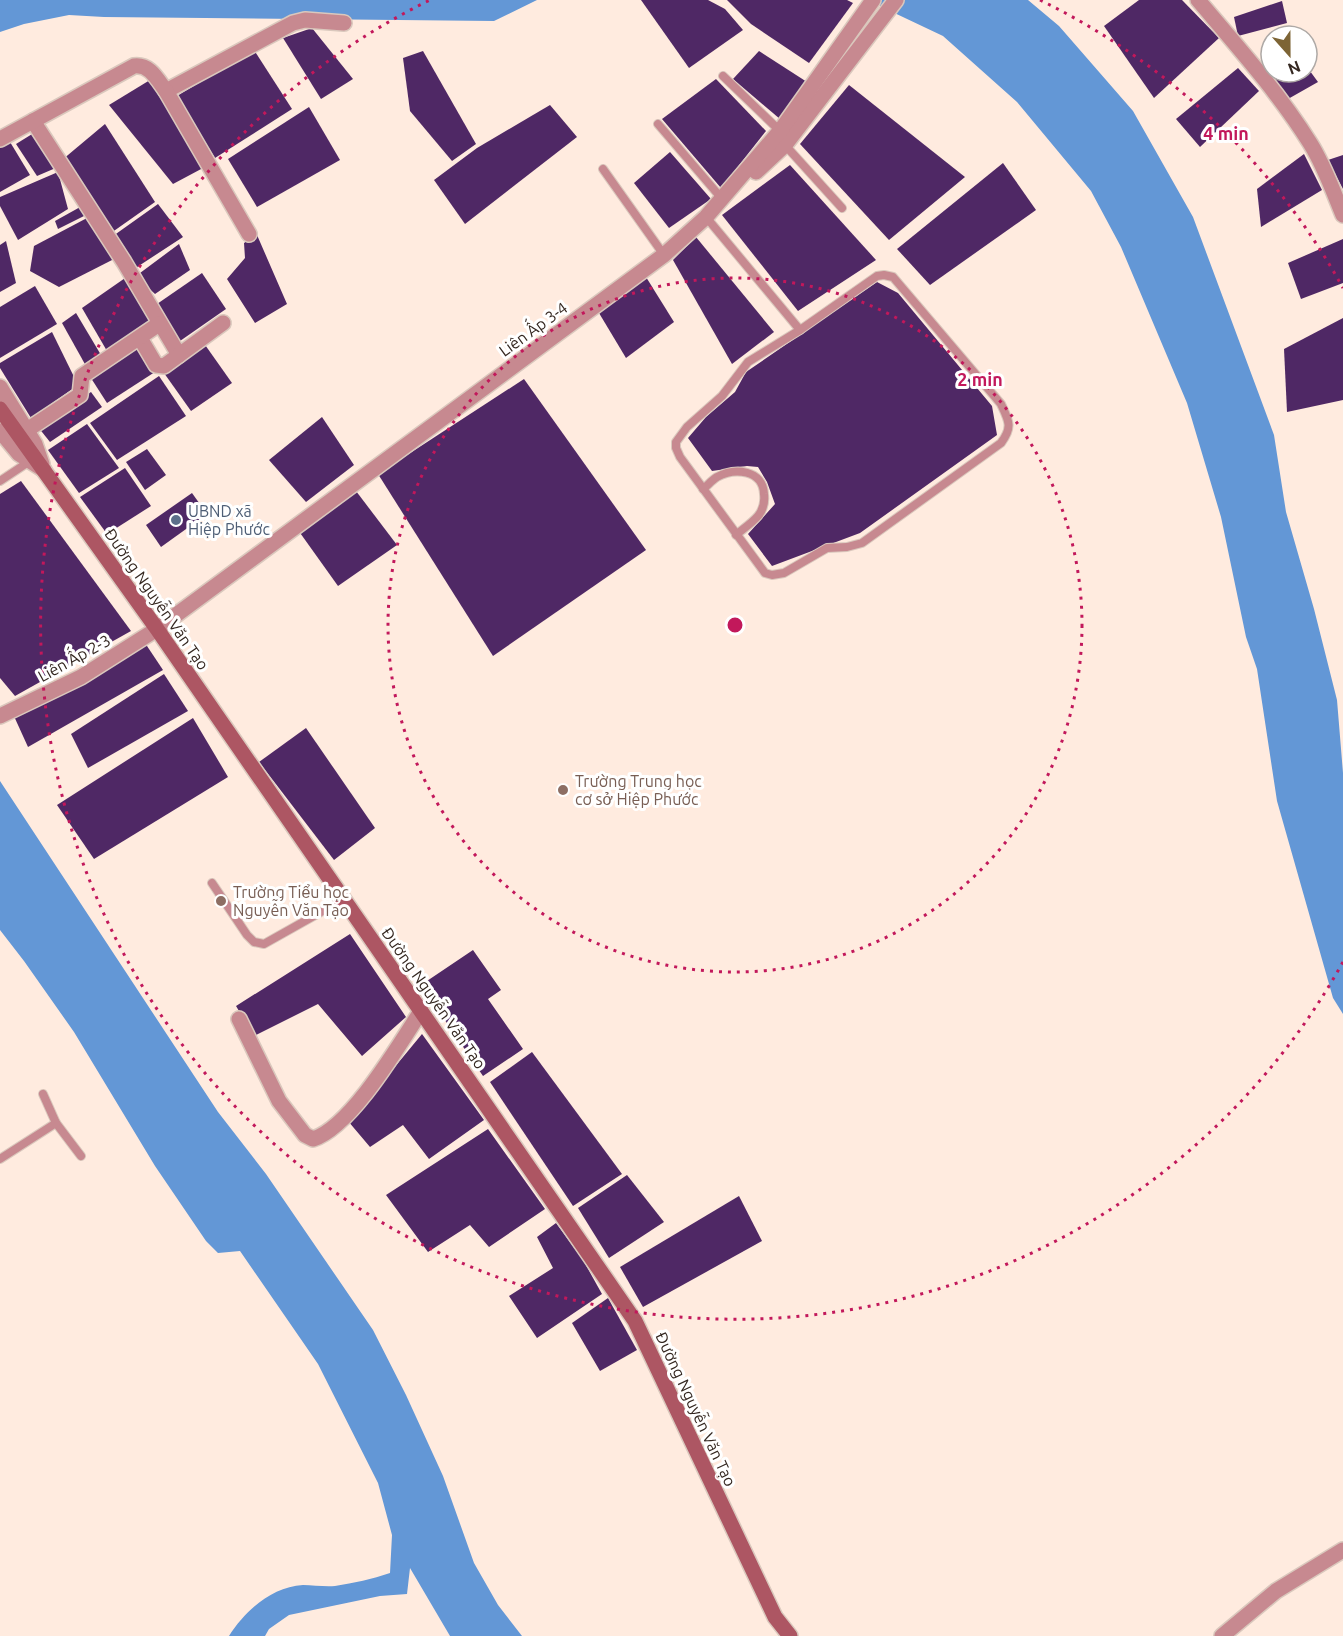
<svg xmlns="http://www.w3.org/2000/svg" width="1343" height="1636" font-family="Ubuntu,sans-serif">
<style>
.water{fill:#6397d6}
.building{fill:#4f2865}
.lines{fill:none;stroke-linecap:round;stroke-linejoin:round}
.lane-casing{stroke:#dac8bd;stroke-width:10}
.street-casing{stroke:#dac8bd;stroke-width:18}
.secondary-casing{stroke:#dac8bd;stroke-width:18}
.lane{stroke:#c78990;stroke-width:8}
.street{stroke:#c78990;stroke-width:15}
.secondary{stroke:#ad5663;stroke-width:15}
.ring{fill:none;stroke:#c2185b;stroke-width:3;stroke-dasharray:3 6}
.service-dot{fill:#5c6f8a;stroke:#fff;stroke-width:2}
.education-dot{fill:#8d6e63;stroke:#fff;stroke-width:2}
.labels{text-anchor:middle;stroke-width:6;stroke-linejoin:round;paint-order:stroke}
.street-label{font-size:16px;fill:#342720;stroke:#fff}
.service-label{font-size:16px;fill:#4e5e75;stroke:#fff;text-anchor:start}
.education-label{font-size:16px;fill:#785e54;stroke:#fff;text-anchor:start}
.centre{fill:#c2185b;stroke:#fff;stroke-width:3}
.ring-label{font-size:18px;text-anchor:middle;font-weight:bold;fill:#c2185b;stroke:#fff;stroke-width:6;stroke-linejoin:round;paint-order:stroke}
</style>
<rect width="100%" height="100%" fill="#ffebdf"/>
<g class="water">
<polygon points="0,0 537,0 494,21 104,17 69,15 24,24 0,32"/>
<polygon points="867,0 1028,0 1059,26 1133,111 1193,217 1274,435 1286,512 1314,609 1337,700 1343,773 1343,1014 1333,998 1277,801 1257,669 1246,637 1221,517 1187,403 1121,247 1091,191 1017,102 943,36"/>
<path d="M0,781L218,1112L266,1174L373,1330L406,1395L443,1476L474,1563L498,1605L522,1636H450L410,1568L407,1594L380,1596L289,1615L269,1629L265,1636H229C245,1611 271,1587 303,1585C313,1585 325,1587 335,1586C354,1583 372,1579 390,1573L392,1535L378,1483L318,1364L240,1251L218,1253L206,1241L155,1166L74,1032L24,961L0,930Z"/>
</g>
<g class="building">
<polygon points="641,0 708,0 725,9 743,30 689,68"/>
<polygon points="727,0 847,0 853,3 809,63 751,24"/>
<polygon points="1139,0 1182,0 1219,38 1154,98 1104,26"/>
<polygon points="1282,1 1287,23 1238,36 1234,17"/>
<polygon points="312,28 353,79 321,99 283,38"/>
<polygon points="254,50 292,109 215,158 177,96"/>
<polygon points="423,51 476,144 452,161 410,111 403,58"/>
<polygon points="759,51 807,82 780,119 733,79"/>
<polygon points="1271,62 1271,72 1307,72 1307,67 1318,82 1288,99 1264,67"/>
<polygon points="1238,68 1259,91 1200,147 1176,119"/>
<polygon points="716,79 766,131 721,188 662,119"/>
<polygon points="150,80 203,168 173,184 109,105"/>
<polygon points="849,85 965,177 889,240 800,144"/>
<polygon points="550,105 577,137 465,224 434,180 477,148"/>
<polygon points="309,107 340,160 257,207 228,159"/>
<polygon points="105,124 155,202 111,233 62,160"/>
<polygon points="37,131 58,167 37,176 16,144"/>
<polygon points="7,137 30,175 0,192 0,141"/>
<polygon points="670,152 711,199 669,228 634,183"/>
<polygon points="1304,154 1322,190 1261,227 1257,189"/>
<polygon points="1343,155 1343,189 1328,160"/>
<polygon points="1003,163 1036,210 930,285 897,249"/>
<polygon points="790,165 876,260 798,311 722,215"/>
<polygon points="58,172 68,209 18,240 0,206 0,197"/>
<polygon points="158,204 183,237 134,269 113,236"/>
<polygon points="82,206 86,215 58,229 55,221"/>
<polygon points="87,218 116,258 59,287 30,271 34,246"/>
<polygon points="257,235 287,304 255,323 227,279 245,258 244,243"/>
<polygon points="696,237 774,332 732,364 673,260"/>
<polygon points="1343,239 1343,283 1301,299 1288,263"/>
<polygon points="6,241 16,283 0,292 0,245"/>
<polygon points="179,244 190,270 155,294 136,276"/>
<polygon points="202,273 226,309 180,341 157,304"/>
<polygon points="128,276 152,320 107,351 82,308"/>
<polygon points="646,277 674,322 626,358 599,313"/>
<polygon points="877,282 898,293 992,406 997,435 860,533 772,566 748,534 775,504 767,482 758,467 747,466 712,471 688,438 706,417 735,392 746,372"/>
<polygon points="35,286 57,324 0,358 0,307"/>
<polygon points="76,313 101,355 86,366 62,323"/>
<polygon points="1343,318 1343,400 1287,412 1284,349"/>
<polygon points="52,332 78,385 31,418 0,368 0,363"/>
<polygon points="140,342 158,370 107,403 89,375"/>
<polygon points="203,342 232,383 191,411 164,373"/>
<polygon points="159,376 186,416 117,460 90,423"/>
<polygon points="524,379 646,550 493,656 378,474"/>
<polygon points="91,392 102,407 50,442 38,427"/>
<polygon points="322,417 354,465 306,502 269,460"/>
<polygon points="87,424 119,468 79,493 48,450"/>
<polygon points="147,449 166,475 145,490 126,462"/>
<polygon points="125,468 151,506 107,534 80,497"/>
<polygon points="21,481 131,631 15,696 0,678 0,494"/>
<polygon points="356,491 397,545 338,586 298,530"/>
<polygon points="192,493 207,514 161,547 146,525"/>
<polygon points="145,643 163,670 28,747 13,714"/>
<polygon points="164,674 188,711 88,768 71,734"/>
<polygon points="193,718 228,777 94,859 57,805"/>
<polygon points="306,728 375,828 334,860 259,762"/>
<polygon points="350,934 406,1017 362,1056 318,1004 254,1036 236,1006"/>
<polygon points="473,950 501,990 488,999 523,1049 483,1076 421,985"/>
<polygon points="422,1034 484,1120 429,1159 403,1125 370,1147 348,1121 370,1097"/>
<polygon points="532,1052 622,1174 573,1206 490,1082"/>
<polygon points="488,1129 545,1209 489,1247 470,1225 428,1252 386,1195"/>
<polygon points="627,1175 664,1222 609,1258 578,1208"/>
<polygon points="739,1196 762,1241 643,1307 620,1267"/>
<polygon points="556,1223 583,1260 602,1294 537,1338 509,1296 553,1268 537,1237"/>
<polygon points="608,1298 637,1350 600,1371 572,1323"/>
</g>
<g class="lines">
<defs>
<g id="lane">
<polyline points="723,76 780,131"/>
<polyline points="658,124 723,200"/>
<polyline points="785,145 842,208"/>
<polyline points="603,169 664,255"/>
<polyline points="706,217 800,330"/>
<path d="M884,275L893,277L1001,404C1009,421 1013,427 1001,443L862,543L847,547L827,548L784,573L772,575L765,573L680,457L676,448V442L687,427L722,396L748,362L800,330L877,276Z"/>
<polyline points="0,481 30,461"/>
<path d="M703,489C707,486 712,480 717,477C735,467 763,470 764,494C765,502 763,510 758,516C752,523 743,529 736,535"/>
<polyline points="212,883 247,935 254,942 264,944 344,899"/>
<polyline points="43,1094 56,1123 81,1156"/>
<polyline points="0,1159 56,1123"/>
</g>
<g id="street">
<path d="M1198,0C1237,46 1278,92 1310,143C1324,165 1333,191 1343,215"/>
<polyline points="166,91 293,23 305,20 344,23"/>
<polyline points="33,121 124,262 179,355"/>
<path d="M0,139L134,66C150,64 157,79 166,91L249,234"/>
<polyline points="756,172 785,145 896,0"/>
<polyline points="140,338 156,365 164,366 223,323"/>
<polyline points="0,387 35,444 42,464"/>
<polyline points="27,430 80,395 82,376 159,324"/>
<polyline points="0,431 19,454 44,470"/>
<polyline points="0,716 81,677 157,629 664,255 706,217 780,131 873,0"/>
<path d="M239,1019L279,1101L305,1135L313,1139C351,1127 399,1045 421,1011"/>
<polyline points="1222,1636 1276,1591 1343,1550"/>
</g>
<polyline id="secondary" points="0,409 157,629 635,1321 775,1617 790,1636"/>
</defs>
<use href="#lane" class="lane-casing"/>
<use href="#street" class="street-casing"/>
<use href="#secondary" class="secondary-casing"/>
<use href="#lane" class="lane"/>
<use href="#street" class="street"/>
<use href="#secondary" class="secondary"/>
</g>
<g class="ring">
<circle cx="735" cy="625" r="347"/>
<path d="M1343 962A695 695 0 1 1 430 0M1040 0A695 695 0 0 1 1343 288"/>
</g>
<circle class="service-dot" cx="176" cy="520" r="6"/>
<g class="education-dot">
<circle cx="563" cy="790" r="6"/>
<circle cx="221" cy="901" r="6"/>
</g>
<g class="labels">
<g class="street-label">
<text transform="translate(533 329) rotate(-36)" y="6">Liên Ấp 3-4</text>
<text transform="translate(157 599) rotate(55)" y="6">Đường Nguyễn Văn Tạo</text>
<text transform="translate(74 658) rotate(-29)" y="6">Liên Ấp 2-3</text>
<text transform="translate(434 998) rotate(55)" y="6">Đường Nguyễn Văn Tạo</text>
<text transform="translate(696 1409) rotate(65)" y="6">Đường Nguyễn Văn Tạo</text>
</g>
<g class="service-label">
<text x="188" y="517">UBND xã<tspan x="188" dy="18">Hiệp Phước</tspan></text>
</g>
<g class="education-label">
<text x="575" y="787">Trường Trung học<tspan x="575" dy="18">cơ sở Hiệp Phước</tspan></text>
<text x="233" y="898">Trường Tiểu học<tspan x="233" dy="18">Nguyễn Văn Tạo</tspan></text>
</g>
</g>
<circle cx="735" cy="625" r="9" class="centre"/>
<g class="ring-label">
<text x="1226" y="140">4 min</text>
<text x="980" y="386">2 min</text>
</g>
<g transform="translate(1289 54) rotate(159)"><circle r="28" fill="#ffffff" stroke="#aea9a6" stroke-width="1.5"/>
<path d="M0-4.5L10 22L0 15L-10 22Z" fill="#7d6435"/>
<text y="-9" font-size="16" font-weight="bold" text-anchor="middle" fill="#342720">N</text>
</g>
</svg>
